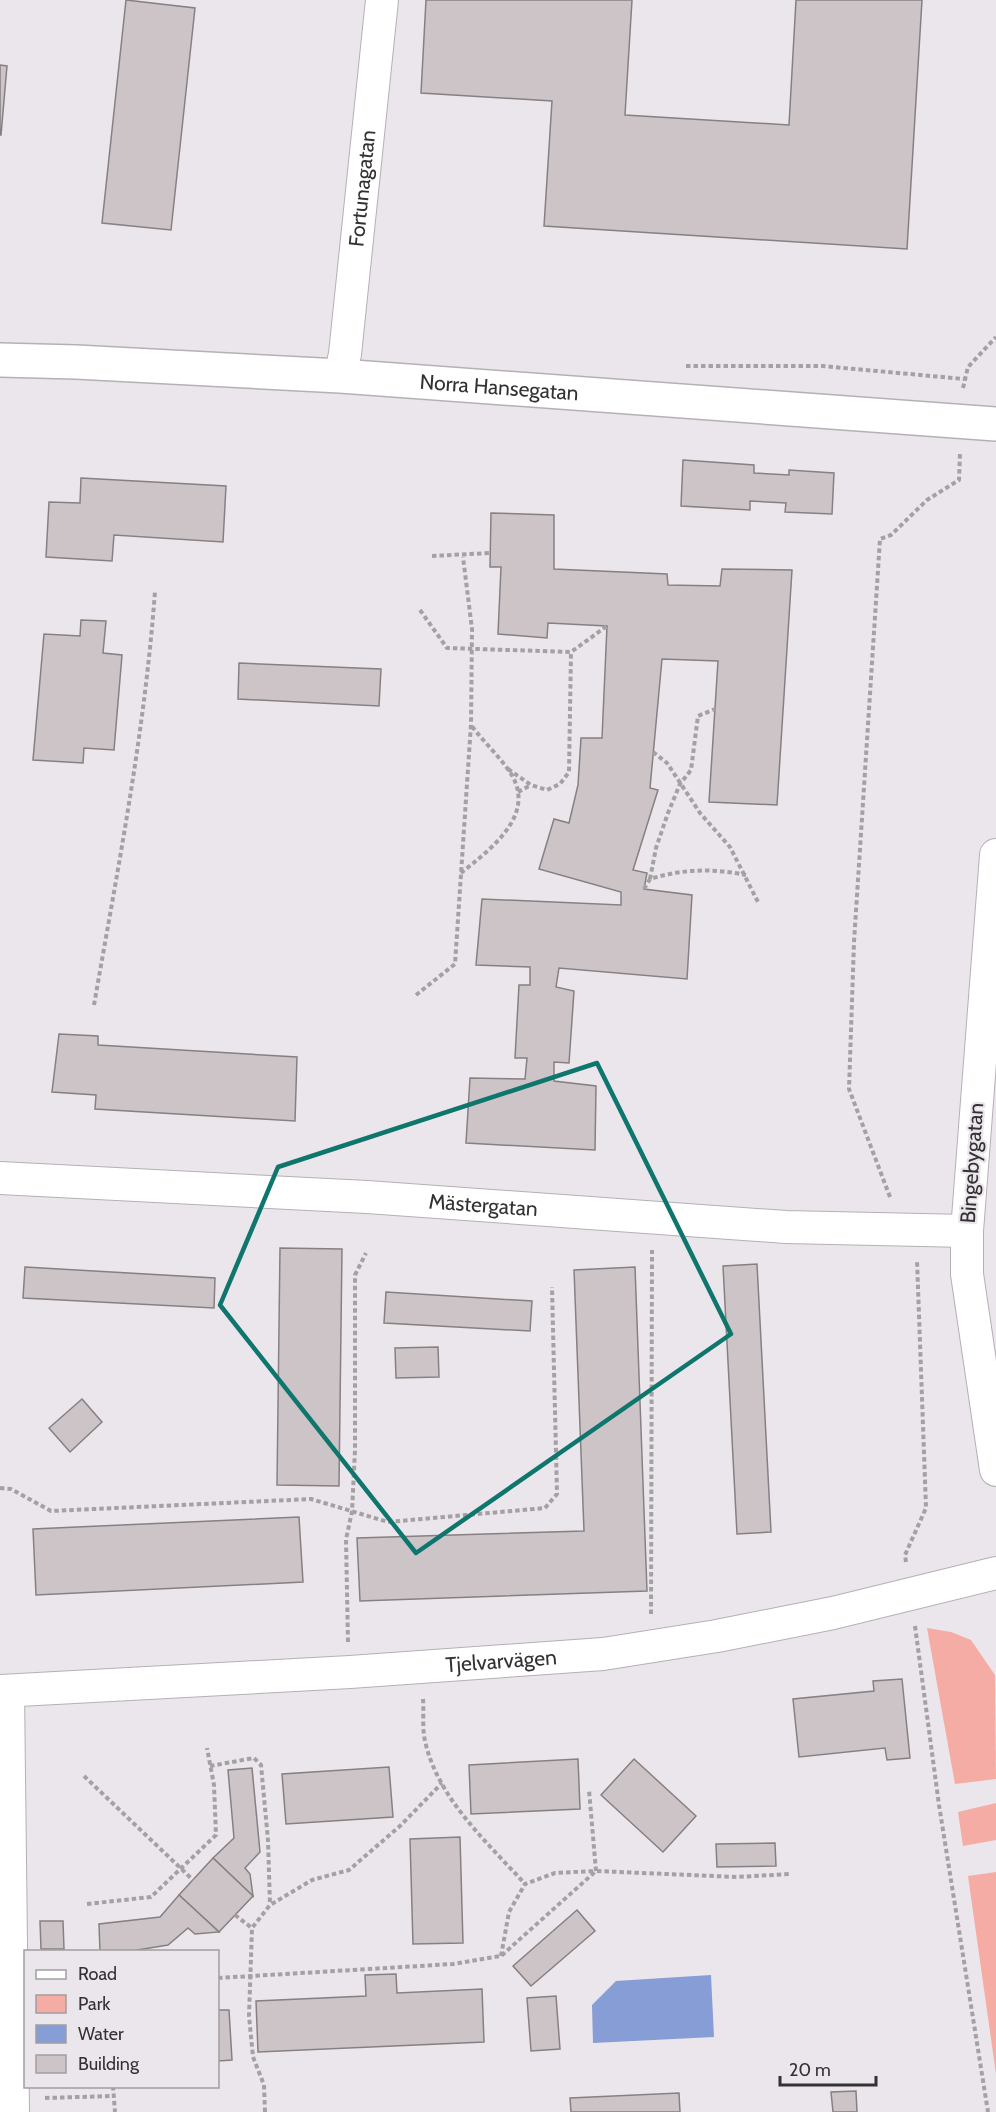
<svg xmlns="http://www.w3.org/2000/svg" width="996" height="2112" font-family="Cabin,sans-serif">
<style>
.green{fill:#f5aca4}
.water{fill:#869dd6}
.building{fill:#ccc4c6;stroke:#878082;stroke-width:1.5}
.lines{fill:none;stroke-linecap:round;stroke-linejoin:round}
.street-casing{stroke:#b5b0b5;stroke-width:34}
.secondary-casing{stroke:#b5b0b5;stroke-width:36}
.path{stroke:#a4a1a4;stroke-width:4;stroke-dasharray:4.5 3;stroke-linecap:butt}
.street{stroke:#fff;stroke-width:32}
.secondary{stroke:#fff;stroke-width:33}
.marked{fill:none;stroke:#0f766e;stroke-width:4.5;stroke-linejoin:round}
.labels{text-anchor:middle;stroke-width:4.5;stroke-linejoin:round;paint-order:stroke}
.street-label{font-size:21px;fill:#333133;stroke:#ebe6eb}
</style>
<rect width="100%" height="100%" fill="#ebe6eb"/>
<g class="green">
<polygon points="927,1628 951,1632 971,1640 995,1675 996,1779 955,1784"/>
<polygon points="996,1803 996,1840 963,1846 958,1812"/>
<polygon points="996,1872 996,2074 968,1876"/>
</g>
<polygon class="water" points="711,1975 714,2037 593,2043 592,2005 616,1981"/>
<g class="building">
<polygon points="126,0 195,8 171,230 102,223"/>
<polygon points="426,0 632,0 625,115 789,125 796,0 922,0 907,249 544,226 552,101 421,93"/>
<polygon points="0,65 7,66 1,135 0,135"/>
<polygon points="683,460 754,465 754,473 789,475 789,470 834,473 832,514 785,512 786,503 750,501 750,510 681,506"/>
<polygon points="81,478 226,486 223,542 114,535 112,561 46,557 49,502 80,503"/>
<polygon points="491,513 554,515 554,569 667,574 668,585 720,586 722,569 792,570 777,805 709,802 718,661 662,659 650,788 658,790 633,870 647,873 644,889 692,895 687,979 559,968 556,987 574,991 569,1063 554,1062 554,1081 596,1086 595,1150 466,1143 470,1078 525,1079 527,1058 515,1058 519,985 530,985 530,967 476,965 482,899 621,905 621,892 539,869 554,819 569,823 578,785 581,738 602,738 607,626 548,623 547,638 498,634 501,567 490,567"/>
<polygon points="81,620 106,621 103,653 122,655 114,750 84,748 83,763 33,760 44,634 80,636"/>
<polygon points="239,663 381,669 379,706 238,699"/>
<polygon points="59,1034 98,1036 98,1045 297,1057 295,1121 95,1109 96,1095 52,1092"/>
<polygon points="280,1248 342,1249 339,1486 277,1485"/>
<polygon points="757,1264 771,1532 737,1534 723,1266"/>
<polygon points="25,1267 215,1278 214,1308 23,1298"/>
<polygon points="635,1267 647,1591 360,1601 357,1538 584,1531 574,1270"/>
<polygon points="386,1292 532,1301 530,1331 384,1323"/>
<polygon points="438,1347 439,1377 396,1378 395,1348"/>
<polygon points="82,1399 102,1422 70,1452 49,1428"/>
<polygon points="299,1517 303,1582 36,1595 33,1529"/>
<polygon points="902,1679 910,1758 887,1760 885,1748 799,1757 793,1699 874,1691 873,1681"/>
<polygon points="578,1759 580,1809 471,1814 469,1765"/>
<polygon points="634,1759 696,1816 663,1852 601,1795"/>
<polygon points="389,1767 393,1817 286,1824 282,1774"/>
<polygon points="252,1768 260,1852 245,1868 250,1874 253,1896 213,1858 234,1838 228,1770"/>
<polygon points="460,1837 463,1943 413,1944 410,1839"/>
<polygon points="775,1843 776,1866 717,1867 716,1844"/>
<polygon points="213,1858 253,1896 219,1932 179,1895"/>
<polygon points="179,1895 219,1932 195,1934 188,1928 168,1945 125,1952 100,1952 99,1924 160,1917"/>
<polygon points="577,1910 595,1931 531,1986 513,1966"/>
<polygon points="40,1921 63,1921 64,1949 41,1949"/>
<polygon points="396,1974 397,1993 482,1989 484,2042 258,2052 256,2001 366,1996 365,1975"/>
<polygon points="556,1996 560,2049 531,2051 527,1998"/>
<polygon points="218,2010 229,2010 232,2060 218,2061"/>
<polygon points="856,2091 857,2112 833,2112 831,2092"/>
<polygon points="679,2093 680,2112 571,2112 570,2098"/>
</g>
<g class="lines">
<defs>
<g id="street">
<path id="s1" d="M340,376L345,354L382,0"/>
<polyline points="996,855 967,1231 967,1274 996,1470"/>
<path id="s2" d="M0,1178L367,1197L786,1227L967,1231"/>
<path id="s3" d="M0,1691L350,1672L603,1654L717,1636L833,1613L996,1573"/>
<polyline points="8,1691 13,2112"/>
</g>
<g id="secondary">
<path id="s4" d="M0,360L76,362L340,376L996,424"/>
</g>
</defs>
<use href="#street" class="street-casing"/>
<use href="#secondary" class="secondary-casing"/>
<g class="path">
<polyline points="686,366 822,366 964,379"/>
<polyline points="963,388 968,367 996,337"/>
<polyline points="432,556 490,553"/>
<polyline points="420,610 447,648 571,652 607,626"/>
<polyline points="653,752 667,763 700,813 730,847 758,902"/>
<polyline points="508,769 531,785 547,790 560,784 569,772 571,652"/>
<polyline points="518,792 531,785"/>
<path d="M461,873C492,848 541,812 507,768C496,753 482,740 471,725"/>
<polyline points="650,879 656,848 668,813 680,784 691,770 698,716 715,709"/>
<path d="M644,889L650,879C683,869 712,868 746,875"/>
<polyline points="416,995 455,964 471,724 472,629 463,557"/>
<path d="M94,1005C118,868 145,730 155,591"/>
<polyline points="890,1197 849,1089 854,942 880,539 891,535 927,500 959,480 960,453"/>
<polyline points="0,1488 11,1489 51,1511 311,1499 388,1522 545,1508 557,1494 552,1287"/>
<polyline points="906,1562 905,1555 926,1508 917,1260"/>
<polyline points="651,1614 652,1250"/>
<polyline points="915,1626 939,1805 988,2112"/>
<polyline points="348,1642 346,1539 352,1512 355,1450 355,1275 366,1253"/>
<path d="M423,1699C424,1712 422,1728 425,1741C438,1799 487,1842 525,1884"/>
<polyline points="210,1766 254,1758 261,1765 268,1840 270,1905"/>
<polyline points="84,1776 193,1880"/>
<polyline points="87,1904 151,1897 216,1835 214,1785 207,1748"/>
<polyline points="235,1915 252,1928"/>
<polyline points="501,1956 509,1912 525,1884 555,1873 596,1871 589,1790"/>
<polyline points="218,1978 453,1964 501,1956 596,1871 737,1877 790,1874"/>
<polyline points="113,2086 115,2112"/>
<polyline points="45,2098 113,2096"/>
<polyline points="265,2112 264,2085 253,2057 249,2016 252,1928 270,1905 312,1880 349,1870 400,1826 442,1783"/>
</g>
<use href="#street" class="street"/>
<use href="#secondary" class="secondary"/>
</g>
<path class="marked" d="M597,1063L731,1334L416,1553L220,1305L278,1167Z"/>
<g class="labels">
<g class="street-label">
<text dy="7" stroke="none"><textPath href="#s1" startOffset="189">Fortunagatan</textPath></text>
<text dy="7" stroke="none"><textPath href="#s4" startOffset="500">Norra Hansegatan</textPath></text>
<text transform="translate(972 1163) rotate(-86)" y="7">Bingebygatan</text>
<text dy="7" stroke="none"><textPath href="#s2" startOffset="484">Mästergatan</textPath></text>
<text dy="7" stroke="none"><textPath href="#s3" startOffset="502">Tjelvarvägen</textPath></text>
</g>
</g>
<rect x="24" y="1950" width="195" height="138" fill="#ebe6eb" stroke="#a19ea1" stroke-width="1.5"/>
<rect x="36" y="1970" width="30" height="9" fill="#ffffff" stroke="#a19ea1" stroke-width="1.5"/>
<text x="78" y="1980" font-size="18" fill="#333133">Road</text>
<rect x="36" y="1995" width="30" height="18" fill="#f5aca4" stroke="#a19ea1" stroke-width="1.5"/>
<text x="78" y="2010" font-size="18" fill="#333133">Park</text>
<rect x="36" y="2025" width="30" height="18" fill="#869dd6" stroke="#a19ea1" stroke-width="1.5"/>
<text x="78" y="2040" font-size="18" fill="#333133">Water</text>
<rect x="36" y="2055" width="30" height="18" fill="#ccc4c6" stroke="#a19ea1" stroke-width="1.5"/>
<text x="78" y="2070" font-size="18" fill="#333133">Building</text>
<path d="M780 2076v9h96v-9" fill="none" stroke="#333133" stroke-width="3"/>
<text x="789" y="2076" font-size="18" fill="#333133" stroke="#ebe6eb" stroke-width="4.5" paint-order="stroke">20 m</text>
</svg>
